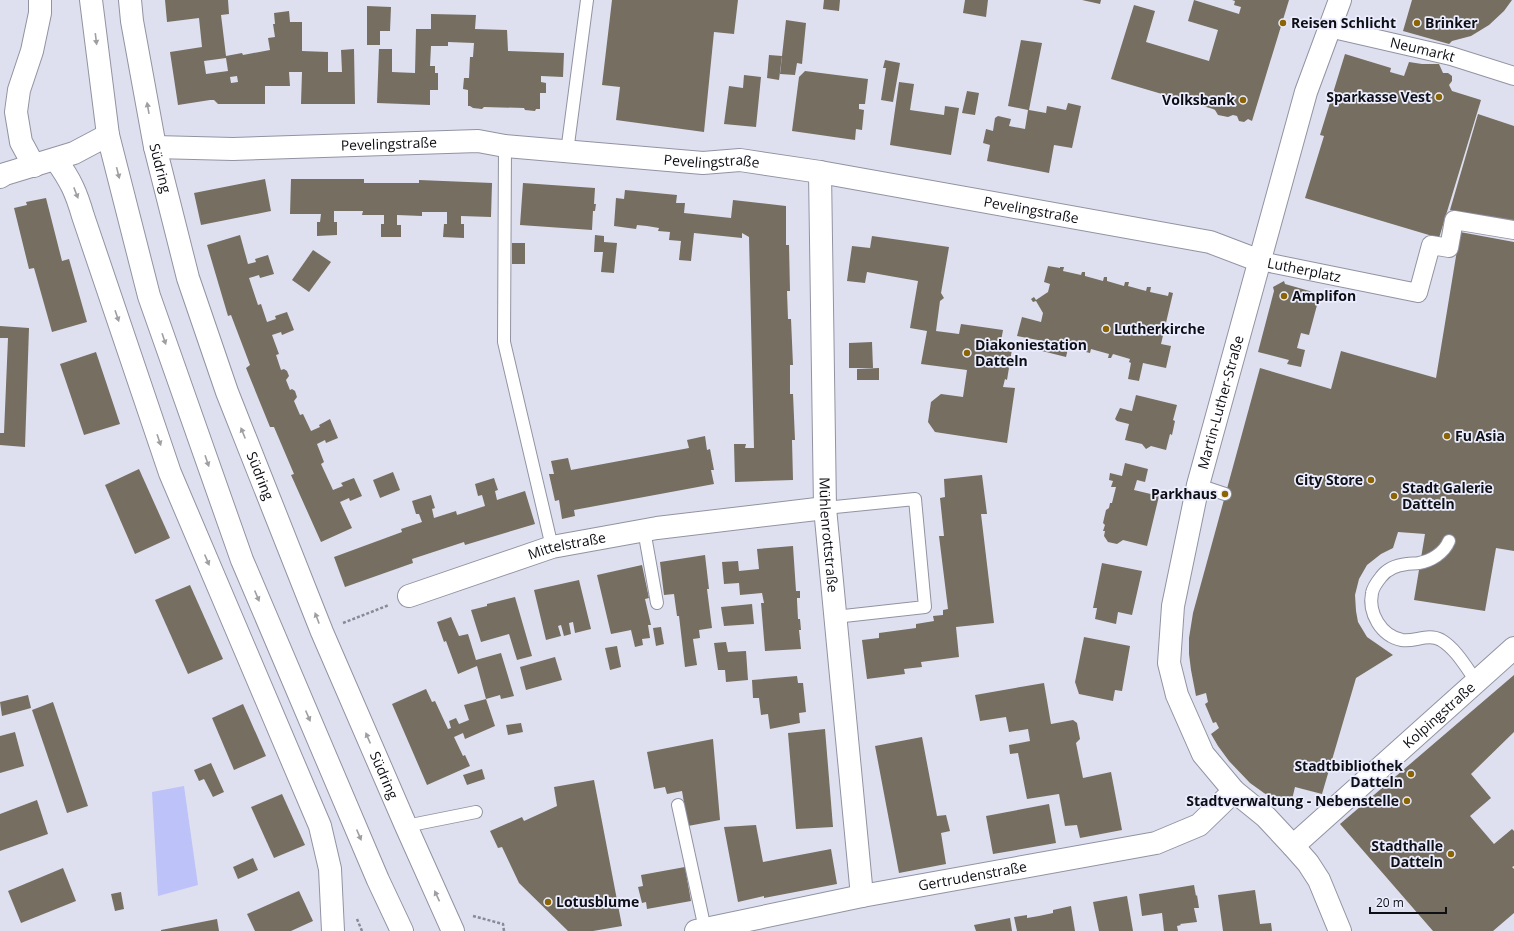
<svg xmlns="http://www.w3.org/2000/svg" width="1514" height="931" font-family="'Open Sans',sans-serif">
<style>
.green{fill:#bdc2f8}
.building{fill:#756e61;fill-rule:evenodd}
.lines{fill:none;stroke-linecap:round;stroke-linejoin:round}
.service-casing{stroke:#9193a2;stroke-width:14}
.pedestrian-casing{stroke:#9193a2;stroke-width:20}
.minor-casing{stroke:#9193a2;stroke-width:24}
.primary-casing{stroke:#9193a2;stroke-width:24}
.path{stroke:#898a96;stroke-width:2.5;stroke-dasharray:3 2;stroke-linecap:butt}
.service{stroke:#fff;stroke-width:12}
.pedestrian{stroke:#fff;stroke-width:18}
.minor{stroke:#fff;stroke-width:22}
.primary{stroke:#fff;stroke-width:22}
.oneway{fill:#9f9fa1}
.poi-dot{fill:#8b6504;stroke:#ebedfe;stroke-width:1.5}
.labels{text-anchor:middle;stroke-width:3.5;stroke-linejoin:round;paint-order:stroke}
.poi-label{font-size:14px;font-weight:bold;fill:#0e0f14;stroke:#ebedfe;text-anchor:start}
.street-label{font-size:14px;fill:#0e0f14;stroke:#ebedfe}
</style>
<rect width="100%" height="100%" fill="#dee0f0"/>
<polygon class="green" points="184,786 198,885 158,896 152,792"/>
<g class="building">
<path d="M165,0H228L229,14L221,15L226,56L242,53L243,55L270,50L268,38L275,37L273,24H275L274,13L289,11L290,22H302V51L328,52V72H342L341,50L354,49L355,104H301L302,72H289L290,86H265V104H218L214,100H210L178,105L170,52L202,47L199,18L167,22ZM226,58L228,71L206,74L204,61ZM237,76L238,82L231,83L230,77Z"/>
<polygon points="612,0 738,0 734,34 714,32 704,132 616,120 620,87 602,85"/>
<polygon points="824,0 840,0 839,11 823,9"/>
<polygon points="965,0 988,0 986,17 963,13"/>
<polygon points="1082,0 1101,0 1100,4"/>
<polygon points="1194,0 1239,14 1241,7 1234,5 1235,1 1232,0 1289,0 1252,121 1248,119 1244,122 1239,121 1237,116 1233,115 1228,117 1218,115 1215,110 1213,109 1111,79 1134,5 1155,11 1146,42 1209,61 1218,30 1188,21"/>
<polygon points="1412,0 1512,0 1504,11 1489,25 1471,36 1452,41 1449,44 1403,31"/>
<polygon points="367,6 391,7 390,31 380,31 380,45 367,45"/>
<polygon points="431,14 476,15 475,29 507,30 508,51 564,53 563,77 541,76 541,82 546,83 546,93 540,93 540,109 536,109 535,111 525,110 524,108 484,107 482,109 473,108 470,106 468,106 468,90 463,89 464,78 469,78 470,57 473,57 474,43 448,42 448,46 431,46 430,66 435,66 435,73 438,73 438,90 430,90 430,105 377,103 379,49 392,49 392,72 415,73 416,29 431,29"/>
<polygon points="786,20 806,23 802,64 797,63 795,75 780,74"/>
<polygon points="1021,40 1042,43 1029,110 1046,113 1047,106 1066,110 1068,103 1081,106 1072,148 1054,145 1049,173 987,161 990,145 983,143 986,129 993,131 995,118 998,116 1011,119 1009,126 1025,129 1028,110 1008,106"/>
<polygon points="1345,54 1391,68 1390,72 1404,76 1409,62 1422,64 1439,64 1443,73 1448,73 1452,76 1452,81 1449,85 1452,91 1481,100 1439,238 1305,198 1324,136 1320,135"/>
<polygon points="769,55 782,56 779,80 767,78"/>
<polygon points="885,60 900,63 893,102 881,100 886,68 883,68"/>
<polygon points="805,71 868,79 865,104 859,104 859,109 864,110 862,130 856,129 855,140 792,131 799,77"/>
<polygon points="744,75 761,77 756,127 724,124 729,86 743,88"/>
<polygon points="899,82 914,84 910,110 944,115 945,106 959,108 951,155 890,145"/>
<polygon points="967,91 979,93 975,115 962,113"/>
<polygon points="1478,114 1514,126 1514,222 1450,210"/>
<polygon points="265,179 271,211 201,225 194,193"/>
<polygon points="291,179 364,179 364,183 419,183 419,180 492,183 491,217 461,216 461,224 464,224 464,238 443,237 444,224 447,224 447,212 422,212 422,216 397,215 397,225 401,225 401,237 381,237 381,224 384,224 384,215 362,215 363,211 334,211 334,222 337,222 337,235 317,236 317,222 320,222 321,214 290,214"/>
<polygon points="523,183 595,188 594,204 596,204 595,211 593,211 592,230 520,225"/>
<polygon points="625,190 677,195 676,203 685,203 684,213 731,218 733,200 786,206 786,245 789,245 790,291 787,291 788,319 791,319 793,365 790,365 790,394 793,394 795,440 792,440 793,480 735,482 734,444 746,444 745,448 754,448 749,237 742,233 742,238 694,233 691,261 679,260 681,241 669,240 670,232 658,231 659,228 647,226 637,225 636,229 614,226 616,198 624,199"/>
<polygon points="46,198 62,261 69,259 87,322 52,332 34,268 29,269 14,208 27,205 26,202"/>
<polygon points="1460,232 1514,242 1514,551 1496,548 1485,611 1414,600 1425,534 1398,532 1393,548 1381,554 1367,565 1359,579 1355,595 1356,611 1358,622 1367,637 1393,655 1356,678 1322,794 1295,787 1290,808 1264,793 1250,783 1229,761 1218,746 1211,734 1219,728 1216,722 1213,723 1205,704 1208,702 1206,693 1196,696 1191,670 1189,654 1189,638 1193,613 1260,368 1331,389 1341,351 1436,378"/>
<polygon points="240,235 248,264 256,262 255,259 268,255 274,274 260,278 259,275 249,278 258,305 261,304 267,322 276,319 275,316 287,312 294,330 282,335 281,332 272,335 279,354 276,355 281,370 284,369 287,371 289,376 286,380 290,390 292,389 295,391 297,397 294,401 300,415 303,414 311,431 320,427 319,425 330,419 338,438 326,443 325,440 317,444 324,462 321,464 333,490 343,486 341,483 354,478 362,496 350,501 349,498 340,502 352,528 321,542 291,475 294,474 274,427 270,427 246,368 250,365 231,315 228,316 207,245"/>
<polygon points="595,235 604,236 604,242 617,243 614,273 601,272 603,252 594,252"/>
<polygon points="872,236 949,247 941,293 944,298 940,301 936,331 959,334 961,324 1003,330 1001,341 1013,343 1007,380 1005,379 1003,387 1015,388 1007,443 935,432 928,422 931,402 941,394 963,397 967,370 921,364 927,331 910,328 918,281 867,272 865,283 847,281 852,246 870,248"/>
<rect x="512" y="243" width="13" height="21"/>
<polygon points="313,250 331,262 309,292 292,280"/>
<polygon points="1048,266 1060,268 1060,267 1064,267 1063,271 1081,275 1082,272 1085,272 1085,276 1103,281 1104,277 1107,277 1107,281 1124,286 1125,282 1129,282 1128,286 1146,291 1147,287 1151,287 1150,292 1168,296 1169,292 1173,293 1161,344 1171,346 1166,368 1143,363 1139,381 1128,379 1131,363 1129,362 1130,359 1113,354 1111,358 1108,358 1109,354 1091,349 1090,353 1086,352 1087,349 1069,344 1066,357 1042,351 1044,342 1043,341 1017,336 1022,317 1041,322 1043,313 1036,301 1033,302 1031,299 1034,297 1036,300 1048,292 1050,284 1044,282"/>
<polygon points="1284,281 1285,284 1320,294 1309,335 1301,333 1297,348 1305,350 1301,367 1287,364 1289,360 1258,352 1274,291 1273,287"/>
<polygon points="0,326 29,328 25,447 0,445 0,433 4,433 8,338 0,338"/>
<polygon points="872,342 873,368 849,368 849,343"/>
<polygon points="96,352 120,424 84,435 60,364"/>
<polygon points="879,368 879,380 857,380 857,369"/>
<polygon points="1136,395 1177,405 1173,420 1175,421 1172,435 1170,434 1166,450 1151,446 1146,449 1142,444 1125,440 1129,424 1117,421 1115,419 1120,408 1132,411"/>
<polygon points="705,436 707,450 710,449 714,470 711,470 714,484 574,510 575,516 562,519 559,500 555,501 549,474 554,474 551,461 568,458 571,470 689,448 687,440"/>
<polygon points="1125,463 1148,469 1145,482 1137,480 1134,490 1159,496 1147,546 1123,540 1117,544 1108,542 1104,536 1105,531 1103,531 1105,525 1103,523 1106,510 1109,508 1110,503 1112,503 1116,487 1111,487 1113,481 1109,480 1110,473 1122,476"/>
<polygon points="139,469 170,538 135,554 105,485"/>
<polygon points="393,472 400,490 380,498 373,480"/>
<polygon points="982,475 987,514 981,514 994,623 956,627 959,657 921,662 922,667 904,669 905,674 867,679 862,640 879,638 879,633 916,628 916,624 934,621 933,616 943,615 943,610 948,609 939,536 944,536 940,498 945,497 944,479"/>
<polygon points="494,478 498,490 495,491 497,500 525,491 535,524 465,545 464,542 412,559 413,563 345,587 334,557 402,532 401,529 422,522 419,514 416,514 412,501 431,495 435,508 432,509 434,518 456,511 457,515 485,506 482,495 478,496 475,484"/>
<polygon points="793,546 796,591 800,591 800,598 797,598 797,600 798,619 800,619 801,630 799,630 801,649 765,651 761,603 764,603 762,593 740,595 739,583 724,584 722,562 738,561 739,571 759,569 757,549"/>
<polygon points="705,555 709,589 707,589 712,628 699,630 700,638 693,639 697,665 685,667 679,616 677,616 674,594 664,595 660,562"/>
<polygon points="1102,563 1142,571 1132,615 1118,612 1116,624 1095,619 1097,608 1093,608"/>
<polygon points="642,565 649,598 645,599 651,625 648,625 650,638 642,639 643,645 635,647 631,630 611,634 597,575"/>
<polygon points="579,580 591,629 575,633 573,622 569,623 571,634 564,636 561,625 558,626 561,636 546,640 534,590"/>
<polygon points="190,585 223,659 188,674 155,600"/>
<polygon points="515,597 532,656 517,660 509,634 481,642 471,610 487,606 487,604"/>
<polygon points="752,604 754,624 724,626 721,607"/>
<polygon points="451,617 459,636 468,634 476,660 501,653 514,696 501,699 500,695 486,699 477,666 458,674 446,641 444,642 437,622"/>
<polygon points="661,627 664,644 656,646 653,628"/>
<polygon points="1084,637 1130,646 1122,691 1115,690 1113,701 1079,694 1075,682"/>
<polygon points="726,642 728,652 746,651 748,680 726,682 725,670 718,670 714,643"/>
<polygon points="617,646 621,667 610,670 605,648"/>
<polygon points="555,657 562,680 526,690 520,667"/>
<polygon points="1514,675 1514,732 1471,774 1491,798 1470,816 1494,844 1512,829 1514,831 1514,866 1512,867 1514,869 1514,913 1493,931 1433,931 1340,824"/>
<polygon points="797,676 798,683 803,683 806,712 799,713 800,723 770,729 768,714 761,715 759,698 753,698 752,680"/>
<polygon points="1044,683 1051,724 1073,720 1077,723 1080,739 1076,743 1083,778 1111,772 1122,830 1080,838 1077,825 1065,826 1059,794 1027,799 1018,753 1010,754 1009,745 1030,741 1028,729 1009,732 1006,717 980,721 975,695"/>
<polygon points="426,689 432,702 435,701 448,729 451,728 449,721 456,718 459,724 469,720 464,705 486,699 495,726 465,739 463,733 454,737 463,756 465,755 470,766 427,785 392,704"/>
<polygon points="28,695 31,708 2,716 0,702"/>
<polygon points="53,702 88,806 67,813 32,710"/>
<polygon points="243,704 266,756 234,770 212,718"/>
<polygon points="521,723 523,732 508,735 506,725"/>
<polygon points="825,729 833,827 796,829 788,733"/>
<polygon points="15,732 24,766 0,773 0,736"/>
<polygon points="922,737 937,816 946,815 950,831 941,833 946,864 899,873 875,746"/>
<polygon points="713,739 720,820 688,826 682,791 667,794 665,787 654,789 647,752"/>
<polygon points="211,763 224,792 213,797 204,779 199,781 194,770"/>
<polygon points="482,769 485,779 467,785 463,775"/>
<polygon points="594,780 622,926 593,931 568,931 519,883 502,847 498,848 490,831 522,817 524,821 557,806 554,787"/>
<polygon points="282,794 305,845 274,858 251,807"/>
<polygon points="37,800 48,834 0,851 0,814"/>
<polygon points="1049,804 1056,843 993,854 986,816"/>
<polygon points="756,825 763,862 831,849 837,884 764,898 764,896 738,902 724,827"/>
<polygon points="253,858 258,870 238,879 233,867"/>
<polygon points="685,867 691,901 647,909 646,902 642,903 638,887 643,886 641,875"/>
<polygon points="63,868 76,901 21,923 8,891"/>
<polygon points="1194,885 1196,896 1197,895 1199,908 1194,908 1197,922 1180,924 1181,925 1177,926 1178,931 1164,931 1162,913 1142,916 1139,894"/>
<polygon points="1255,890 1260,924 1271,923 1272,931 1223,931 1218,895"/>
<polygon points="299,891 313,921 291,931 255,931 247,914"/>
<polygon points="121,892 124,909 115,911 111,894"/>
<polygon points="1127,896 1133,931 1099,931 1093,902"/>
<polygon points="1071,906 1075,931 1017,931 1014,917 1027,915 1027,918 1039,916 1053,913 1053,910"/>
<polygon points="1010,918 1012,931 976,931 974,925"/>
<polygon points="217,919 219,931 161,931 161,930"/>
</g>
<g class="lines">
<defs>
<g id="service">
<polyline points="505,146 504,342 552,547"/>
<polyline points="567,152 587,0"/>
<polyline points="1198,485 1225,494"/>
<polyline points="825,508 915,499 925,607 835,617"/>
<polyline points="644,530 657,603"/>
<path d="M1449,541C1444,553 1431,561 1419,563C1415,564 1411,563 1407,564C1397,565 1387,569 1381,577C1377,582 1373,587 1372,593C1368,613 1381,636 1402,640C1415,642 1428,633 1441,640C1456,649 1466,667 1476,681"/>
<polyline points="678,805 705,929"/>
<polyline points="406,826 476,812"/>
</g>
<g id="pedestrian">
<path id="s1" d="M1329,28L1451,56L1514,76"/>
<path id="s2" d="M1260,261L1418,293L1431,245L1449,248L1454,220L1514,230"/>
</g>
<g id="minor">
<path id="s3" d="M155,147L233,149L478,141L505,146L703,163L740,160L820,172L1210,242L1260,261"/>
<path d="M56,160C71,181 76,192 83,216L170,473L320,826L330,869L333,931"/>
<polyline points="34,166 21,142 16,112 19,90 32,51 40,13 40,0"/>
<path id="s4" d="M820,172L825,508L862,896"/>
<polyline points="0,177 5,174 74,153 108,135"/>
<path id="s5" d="M409,596L552,547L657,528L825,508"/>
<path id="s6" d="M1293,846L1514,648"/>
<path id="s7" d="M696,931L862,896L1156,843L1199,825L1234,791"/>
<path id="s8" d="M1340,931L1319,880L1308,863L1293,846L1266,817L1234,791L1203,754L1177,695L1169,663L1173,606L1198,485L1306,92L1340,0"/>
</g>
<g id="primary">
<polyline points="91,0 108,135 149,296 242,560 378,880 402,931"/>
<path id="s9" d="M130,0L132,21L155,147L188,278L227,392L322,632L406,826L453,931"/>
</g>
</defs>
<use href="#service" class="service-casing"/>
<use href="#pedestrian" class="pedestrian-casing"/>
<use href="#minor" class="minor-casing"/>
<use href="#primary" class="primary-casing"/>
<g class="path">
<polyline points="343,623 389,605"/>
<polyline points="473,916 503,924 504,931"/>
<polyline points="357,919 362,931"/>
</g>
<use href="#service" class="service"/>
<use href="#pedestrian" class="pedestrian"/>
<use href="#minor" class="minor"/>
<use href="#primary" class="primary"/>
</g>
<defs><path id="oneway-solid" d="M-6-.8H1V-3.2L6.5 0L1 3.2V.8H-6Z"/></defs>
<g class="oneway">
<use href="#oneway-solid" transform="translate(96 39) rotate(83)"/>
<use href="#oneway-solid" transform="translate(148 108) rotate(-100)"/>
<use href="#oneway-solid" transform="translate(118 173) rotate(76)"/>
<use href="#oneway-solid" transform="translate(76 193) rotate(69)"/>
<use href="#oneway-solid" transform="translate(117 316) rotate(71)"/>
<use href="#oneway-solid" transform="translate(164 339) rotate(71)"/>
<use href="#oneway-solid" transform="translate(243 433) rotate(-112)"/>
<use href="#oneway-solid" transform="translate(159 440) rotate(71)"/>
<use href="#oneway-solid" transform="translate(207 461) rotate(71)"/>
<use href="#oneway-solid" transform="translate(207 560) rotate(67)"/>
<use href="#oneway-solid" transform="translate(257 596) rotate(67)"/>
<use href="#oneway-solid" transform="translate(317 618) rotate(-111)"/>
<use href="#oneway-solid" transform="translate(308 716) rotate(67)"/>
<use href="#oneway-solid" transform="translate(368 738) rotate(-113)"/>
<use href="#oneway-solid" transform="translate(359 835) rotate(67)"/>
<use href="#oneway-solid" transform="translate(437 896) rotate(-115)"/>
</g>
<g class="poi-dot">
<circle cx="1283" cy="23" r="4"/>
<circle cx="1417" cy="23" r="4"/>
<circle cx="1439" cy="97" r="4"/>
<circle cx="1243" cy="100" r="4"/>
<circle cx="1284" cy="296" r="4"/>
<circle cx="1106" cy="329" r="4"/>
<circle cx="967" cy="353" r="4"/>
<circle cx="1447" cy="436" r="4"/>
<circle cx="1371" cy="480" r="4"/>
<circle cx="1225" cy="494" r="4"/>
<circle cx="1394" cy="496" r="4"/>
<circle cx="1411" cy="774" r="4"/>
<circle cx="1407" cy="801" r="4"/>
<circle cx="1451" cy="854" r="4"/>
<circle cx="548" cy="902" r="4"/>
</g>
<g class="labels">
<g class="poi-label">
<text x="1291" y="28">Reisen Schlicht</text>
<text x="1425" y="28">Brinker</text>
<text x="1431" y="102" text-anchor="end">Sparkasse Vest</text>
<text x="1235" y="105" text-anchor="end">Volksbank</text>
<text x="1292" y="301">Amplifon</text>
<text x="1114" y="334">Lutherkirche</text>
<text x="975" y="350">Diakoniestation<tspan x="975" dy="16">Datteln</tspan></text>
<text x="1455" y="441">Fu Asia</text>
<text x="1363" y="485" text-anchor="end">City Store</text>
<text x="1402" y="493">Stadt Galerie<tspan x="1402" dy="16">Datteln</tspan></text>
<text x="1217" y="499" text-anchor="end">Parkhaus</text>
<text x="1403" y="771" text-anchor="end">Stadtbibliothek<tspan x="1403" dy="16">Datteln</tspan></text>
<text x="1399" y="806" text-anchor="end">Stadtverwaltung - Nebenstelle</text>
<text x="1443" y="851" text-anchor="end">Stadthalle<tspan x="1443" dy="16">Datteln</tspan></text>
<text x="556" y="907">Lotusblume</text>
</g>
<g class="street-label">
<text dy="5" stroke="none"><textPath href="#s1" startOffset="96">Neumarkt</textPath></text>
<text dy="5" stroke="none"><textPath href="#s3" startOffset="234">Pevelingstraße</textPath></text>
<text dy="5" stroke="none"><textPath href="#s3" startOffset="558">Pevelingstraße</textPath></text>
<text dy="5" stroke="none"><textPath href="#s9" startOffset="171">Südring</textPath></text>
<text dy="5" stroke="none"><textPath href="#s3" startOffset="882">Pevelingstraße</textPath></text>
<text dy="5" stroke="none"><textPath href="#s2" startOffset="45">Lutherplatz</textPath></text>
<text dy="5" stroke="none"><textPath href="#s8" startOffset="591">Martin-Luther-Straße</textPath></text>
<text dy="5" stroke="none"><textPath href="#s9" startOffset="495">Südring</textPath></text>
<text dy="5" stroke="none"><textPath href="#s4" startOffset="363">Mühlenrottstraße</textPath></text>
<text dy="5" stroke="none"><textPath href="#s5" startOffset="166">Mittelstraße</textPath></text>
<text dy="5" stroke="none"><textPath href="#s6" startOffset="196">Kolpingstraße</textPath></text>
<text dy="5" stroke="none"><textPath href="#s9" startOffset="819">Südring</textPath></text>
<text dy="5" stroke="none"><textPath href="#s7" startOffset="282">Gertrudenstraße</textPath></text>
</g>
</g>
<path d="M1370 907v6h76v-6" fill="none" stroke="#0e0f14" stroke-width="2"/>
<text x="1376" y="907" font-size="12" fill="#0e0f14" stroke="#ebedfe" stroke-width="3" paint-order="stroke">20 m</text>
</svg>
